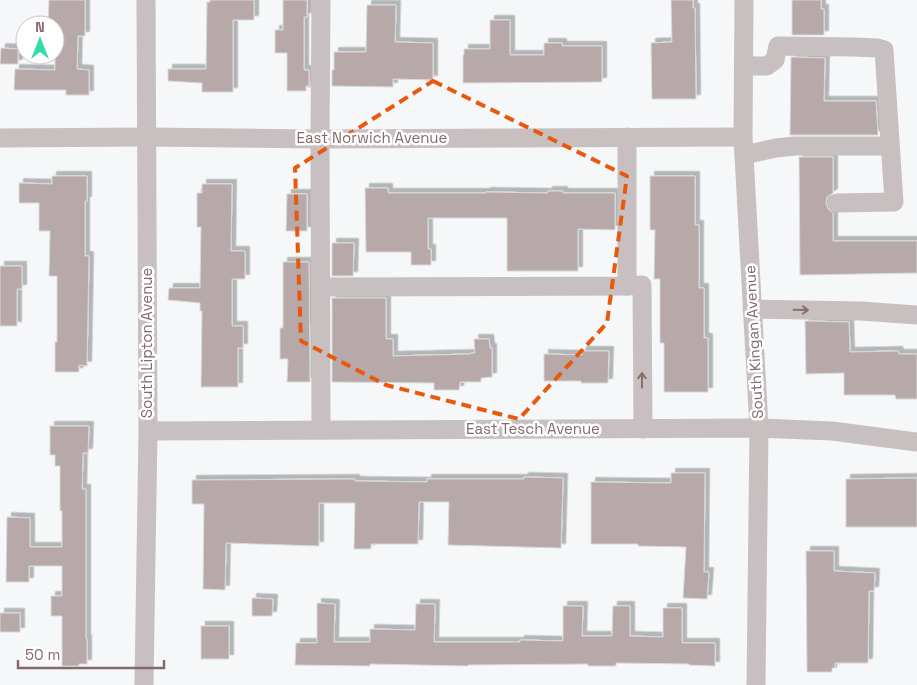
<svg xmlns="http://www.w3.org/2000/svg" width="917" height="685" font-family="'Space Grotesk',sans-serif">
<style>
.building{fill:#b7a9aa;stroke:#d8d9da;filter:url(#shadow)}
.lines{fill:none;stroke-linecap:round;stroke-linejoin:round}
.minor{stroke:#c8bfc0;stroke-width:19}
.oneway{stroke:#896d6f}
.marked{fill:none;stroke:#e8590c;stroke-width:4;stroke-dasharray:10 6;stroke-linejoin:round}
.labels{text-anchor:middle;stroke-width:5;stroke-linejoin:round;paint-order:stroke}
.street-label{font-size:15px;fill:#86696b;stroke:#fff}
</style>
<defs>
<filter id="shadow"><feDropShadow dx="4.5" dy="-4.5" stdDeviation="0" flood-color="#0004"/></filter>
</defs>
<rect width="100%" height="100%" fill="#f6f7f8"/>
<g class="building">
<polygon points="49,0 85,0 85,36 78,36 77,69 89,70 89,95 66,95 66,90 14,90 15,69 55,70 55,25 48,25"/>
<polygon points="210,0 254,0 254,20 233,20 233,92 202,92 202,83 168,81 168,69 206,69 207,2 210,2"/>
<polygon points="283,0 307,0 307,17 304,17 304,70 309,70 309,86 306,86 306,91 287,91 287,53 275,53 275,30 283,30"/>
<polygon points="671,0 693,0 693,8 695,8 696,99 652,99 651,43 672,42"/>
<polygon points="792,0 821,0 821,9 824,9 824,35 792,35"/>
<polygon points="367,5 396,5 395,42 433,43 433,80 393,79 393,87 332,86 332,70 334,70 334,52 366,52"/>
<polygon points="490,20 510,20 510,55 544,55 544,43 562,43 562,46 602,46 602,82 463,83 463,55 464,55 464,49 490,49"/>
<polygon points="1,48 18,49 18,64 0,64"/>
<polygon points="791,57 825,58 824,101 876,101 878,135 790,135"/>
<polygon points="799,157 833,157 833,193 827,197 826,203 828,209 833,213 833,241 917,241 917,273 800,275"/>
<polygon points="52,176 87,176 87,201 85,201 85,256 89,256 87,366 79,365 79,372 55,372 55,342 57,342 57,276 49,276 50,231 39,231 39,203 19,203 19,183 52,184"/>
<polygon points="650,176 695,176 695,225 699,225 699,288 704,288 704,338 708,338 708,392 664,392 664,343 660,343 660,279 654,279 655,230 650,230"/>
<polygon points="202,184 232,184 231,251 245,251 245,279 232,279 232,326 243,326 243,348 238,348 238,387 201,387 202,311 200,311 200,303 168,300 169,288 200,288 201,227 197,227 197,193 202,193"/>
<polygon points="365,188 388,188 388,193 486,193 486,192 548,193 548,191 563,191 563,193 615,193 615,230 578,229 578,271 507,271 507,218 428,218 428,249 431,249 431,265 411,265 411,252 366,252"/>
<polygon points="287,194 307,194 307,231 286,231"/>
<polygon points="332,243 354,243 353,276 332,276"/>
<polygon points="283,262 309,262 310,382 287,382 288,359 280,359 280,328 283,328"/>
<polygon points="0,266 22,266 22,289 17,289 17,326 0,326"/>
<polygon points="332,298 386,298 386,339 393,339 393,356 471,354 471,353 475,353 474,339 489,339 490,348 492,348 492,377 481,378 481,382 460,382 459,390 434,390 434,383 332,382"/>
<polygon points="805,321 849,322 850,352 898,351 899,354 917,354 917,399 896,399 895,395 844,395 844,373 806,374"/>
<polygon points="582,351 609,351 608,383 581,383 581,381 544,381 544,354 582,355"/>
<polygon points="50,426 89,426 88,453 83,453 82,489 86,489 86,639 87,639 87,664 79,664 79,666 62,666 62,616 51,616 51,596 62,596 62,566 29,566 29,582 6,582 7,517 30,518 30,547 62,547 62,511 60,511 60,466 55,466 55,455 50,455"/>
<polygon points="671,473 705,473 704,572 709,572 707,599 683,598 686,547 638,546 638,544 591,544 591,482 671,483"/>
<polygon points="524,477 563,478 561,548 448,545 449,502 419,502 418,544 371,544 371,549 354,549 355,503 319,503 319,546 226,543 225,590 203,589 204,504 192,504 192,480 355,479 355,481 427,482 427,479 524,479"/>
<polygon points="917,478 917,527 846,527 846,479"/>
<polygon points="806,551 834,551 834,571 875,573 874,591 869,591 868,663 835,663 835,668 832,668 832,672 807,672"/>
<polygon points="252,598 273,599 272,616 252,616"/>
<polygon points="317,603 335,604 334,642 370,642 370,629 415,630 416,604 435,604 434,642 520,642 520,640 563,641 563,606 583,606 582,636 612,636 613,606 630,606 630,636 663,637 663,608 682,608 682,643 715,643 715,666 689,665 689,664 616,663 616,666 588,666 588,664 468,665 468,666 370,664 370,666 295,665 296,643 317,643"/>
<rect x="0" y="613" width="20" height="19"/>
<rect x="201" y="626" width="28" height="33"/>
</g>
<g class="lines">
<g class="minor">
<polyline points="321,0 320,139 321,430"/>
<polyline points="744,0 743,137 759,428 756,685"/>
<polyline points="744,66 767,66 775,60 778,46 854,47 877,48 884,50 894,202 837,203"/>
<polyline points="0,138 146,137 320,139 743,137"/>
<polyline points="744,155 776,148 795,146 889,146"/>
<polyline points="627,286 642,285 643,429"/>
<polyline points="321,287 627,286 627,137"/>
<polyline points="752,309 861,311 917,315"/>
<polyline points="148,431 759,428 832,431 917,442"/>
<polyline points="144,685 148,431 146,0"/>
</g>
</g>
<defs><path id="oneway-shaft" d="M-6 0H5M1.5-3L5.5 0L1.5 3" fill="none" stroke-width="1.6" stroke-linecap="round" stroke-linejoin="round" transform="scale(1.25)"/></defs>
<g class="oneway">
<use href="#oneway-shaft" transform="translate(801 310) rotate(1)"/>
<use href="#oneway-shaft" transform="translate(642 380) rotate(-90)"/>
</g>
<path class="marked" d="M433,81L627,176L607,323L519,419L386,385L301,341L295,168Z"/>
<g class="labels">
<g class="street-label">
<text x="372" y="143">East Norwich Avenue</text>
<text transform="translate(754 342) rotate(-93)" y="5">South Kingan Avenue</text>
<text transform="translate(147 343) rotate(-90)" y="5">South Lipton Avenue</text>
<text x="533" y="434">East Tesch Avenue</text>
</g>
</g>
<g transform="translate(40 40)"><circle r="24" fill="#ffffff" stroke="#cfc3c4"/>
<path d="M0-4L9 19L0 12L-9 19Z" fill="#34dbaa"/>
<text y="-8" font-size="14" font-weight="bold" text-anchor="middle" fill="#86696b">N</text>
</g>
<path d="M18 660v8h146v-8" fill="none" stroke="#86696b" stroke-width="2.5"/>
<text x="25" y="660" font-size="15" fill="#86696b" stroke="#ffffff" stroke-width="4" paint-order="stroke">50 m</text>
</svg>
